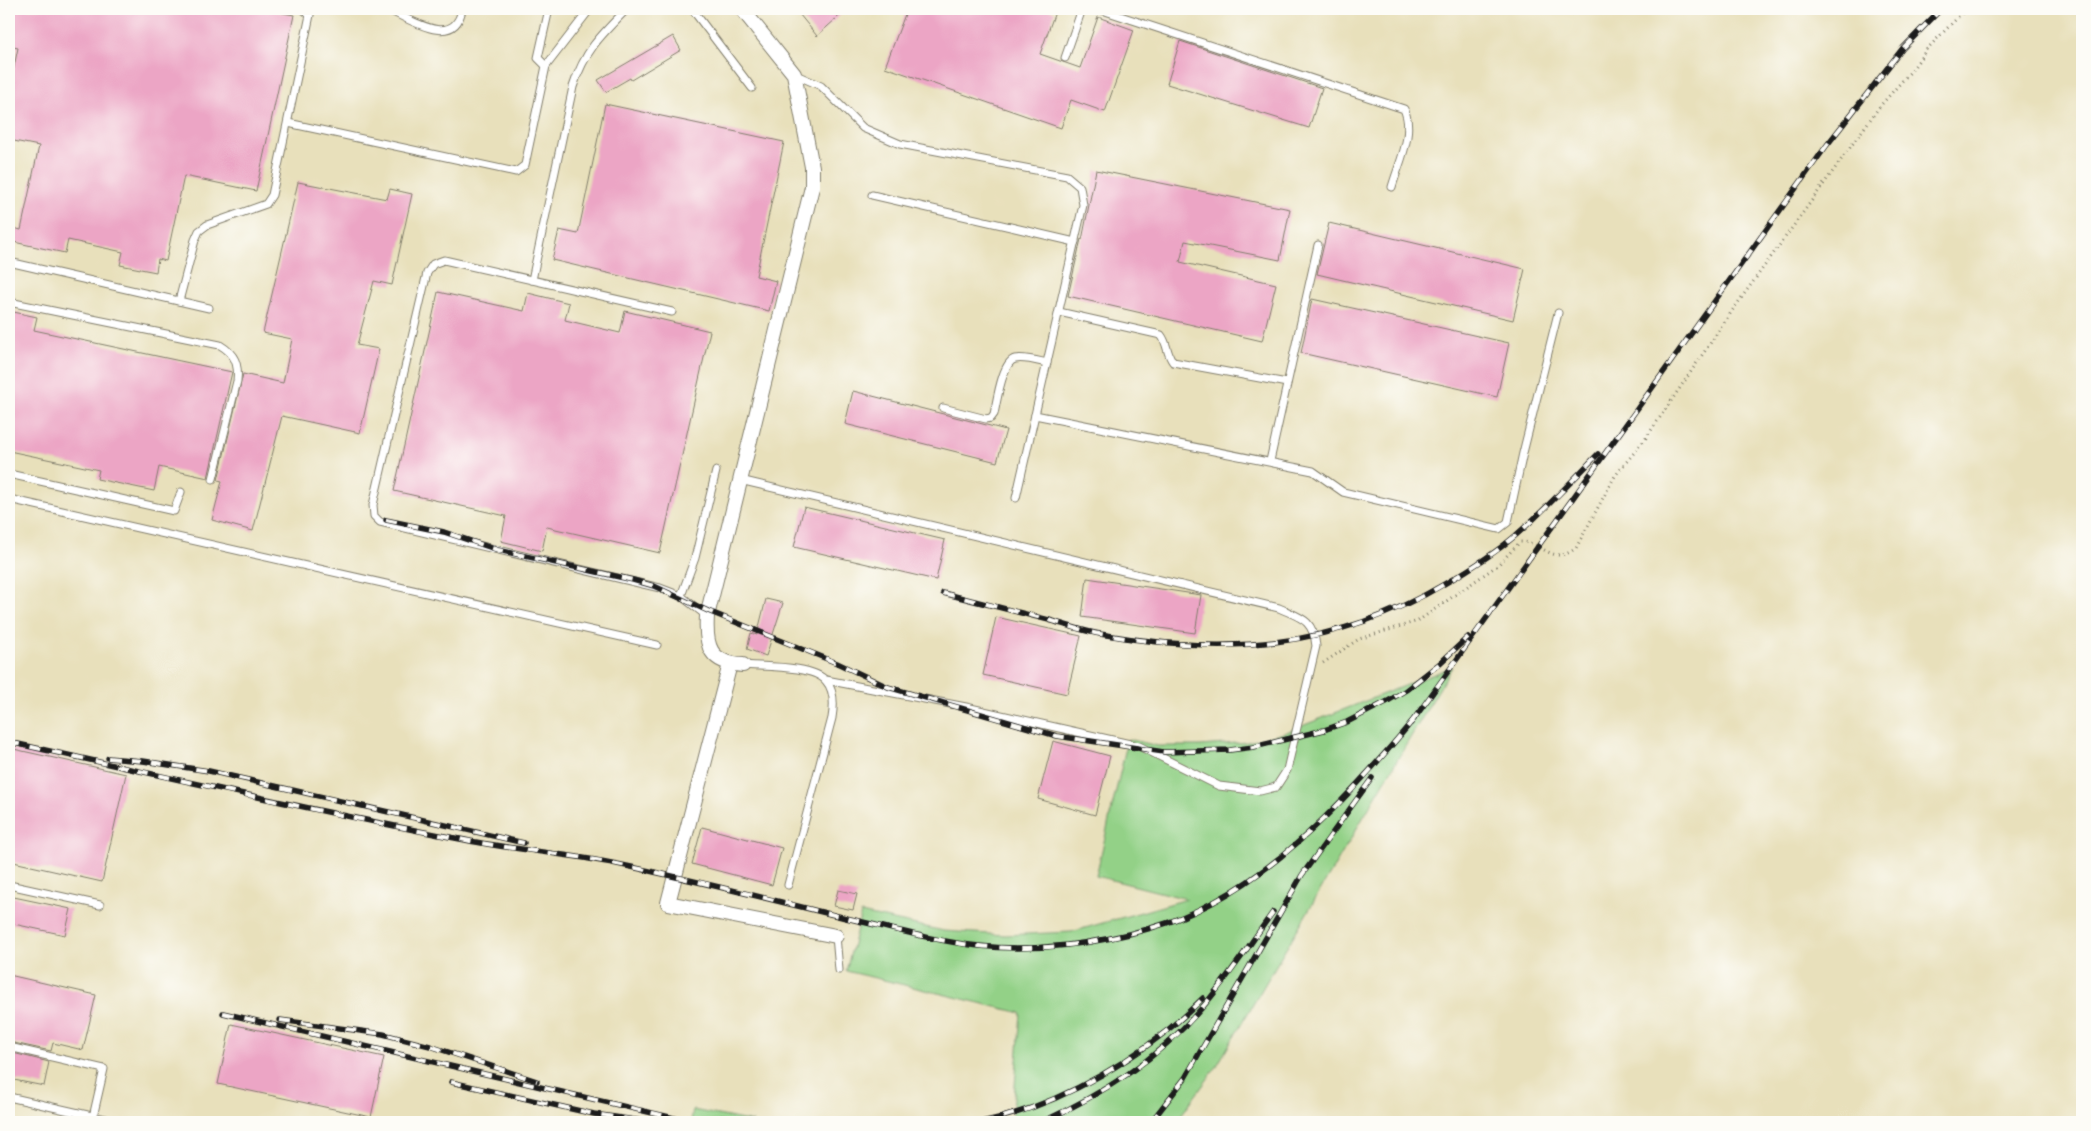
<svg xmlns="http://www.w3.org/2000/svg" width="2091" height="1131" font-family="Itim,sans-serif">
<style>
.green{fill:#93d187;stroke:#587652}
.building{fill:#eca5c5}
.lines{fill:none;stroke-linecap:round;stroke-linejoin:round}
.lane-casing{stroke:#827e6c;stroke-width:9}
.street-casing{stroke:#827e6c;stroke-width:16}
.path{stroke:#827e6c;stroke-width:3;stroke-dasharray:1 4;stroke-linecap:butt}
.lane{stroke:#fff;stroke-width:7}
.street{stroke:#fff;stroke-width:14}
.rail-casing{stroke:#1c1c1c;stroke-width:5.5}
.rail{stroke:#fdfcf7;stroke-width:4;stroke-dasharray:11;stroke-linecap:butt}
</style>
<rect width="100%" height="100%" fill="#fdfcf7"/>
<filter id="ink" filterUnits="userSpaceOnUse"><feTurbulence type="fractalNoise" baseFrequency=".02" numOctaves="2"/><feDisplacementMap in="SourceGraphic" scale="10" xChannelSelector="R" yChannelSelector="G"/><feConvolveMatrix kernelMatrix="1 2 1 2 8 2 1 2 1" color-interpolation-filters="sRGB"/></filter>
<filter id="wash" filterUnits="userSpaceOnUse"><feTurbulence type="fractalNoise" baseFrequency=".0096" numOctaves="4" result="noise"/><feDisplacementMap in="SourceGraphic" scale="20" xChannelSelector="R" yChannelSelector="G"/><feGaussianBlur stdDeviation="1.12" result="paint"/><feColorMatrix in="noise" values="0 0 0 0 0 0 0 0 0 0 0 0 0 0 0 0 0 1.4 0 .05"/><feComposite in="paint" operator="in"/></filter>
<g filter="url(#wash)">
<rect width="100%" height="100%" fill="#e8e0bb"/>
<g class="green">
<polygon points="1452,667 1215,1069 1176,1122 1012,1122 1021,1013 846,971 861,913 944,931 1005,935 1071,932 1187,899 1096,876 1128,739 1158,746 1200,746 1248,742 1284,733"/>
<polygon points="693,1110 753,1122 691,1122"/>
</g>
<g id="blocks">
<g class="building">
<polygon points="9,9 263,9 294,15 256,191 184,176 166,261 158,259 156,272 120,265 123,252 68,240 65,253 9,241 9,227 21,230 39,146 9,140 9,90 18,48 9,46"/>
<polygon points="795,9 847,9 817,36"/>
<polygon points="907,9 1046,9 1055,12 1040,54 1080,68 1098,17 1134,30 1105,112 1071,100 1061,128 885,67"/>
<polygon points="673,36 681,50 631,80 630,78 606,92 598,80"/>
<polygon points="1180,41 1322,88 1309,128 1167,84"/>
<polygon points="605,104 784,142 756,276 776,281 769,311 552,260 559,230 578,234"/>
<polygon points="1096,170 1290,209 1280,260 1185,241 1180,262 1276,284 1262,341 1068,296 1081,239 1082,240"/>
<polygon points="298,182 387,199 390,189 412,194 392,285 374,281 357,345 379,349 360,433 282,416 253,531 212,520 222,481 218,480 243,374 283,383 292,339 263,333"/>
<polygon points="1329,223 1525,269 1513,320 1317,274"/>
<polygon points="438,292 524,311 528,293 569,303 565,320 620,333 625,311 710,331 660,553 547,527 542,551 501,541 506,516 394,491"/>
<polygon points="1312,299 1509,343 1497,397 1301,353"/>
<polygon points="9,311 37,317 34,330 232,372 208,478 159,467 154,491 97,479 99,470 9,451"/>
<polygon points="853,391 1006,430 997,462 845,424"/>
<polygon points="804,507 945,540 936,580 794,547"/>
<polygon points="1087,578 1201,595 1195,633 1082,617"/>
<polygon points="766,599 783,603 766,656 747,649 751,633 757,635"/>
<polygon points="996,617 1081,636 1067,694 983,675"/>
<polygon points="1053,741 1110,756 1095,815 1038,799"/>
<polygon points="9,748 126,774 102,882 9,861"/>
<polygon points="702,827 782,848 772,885 692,864"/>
<polygon points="838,890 857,894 853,910 834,906"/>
<polygon points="9,896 71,909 65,935 9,923"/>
<polygon points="9,975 96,995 83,1050 53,1043 51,1051 9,1042"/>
<polygon points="231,1024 384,1057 371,1117 218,1084"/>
<polygon points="9,1052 49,1062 44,1086 9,1079"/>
</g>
</g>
</g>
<g filter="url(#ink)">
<use href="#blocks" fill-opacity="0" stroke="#827e6c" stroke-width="1"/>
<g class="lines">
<defs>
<g id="lane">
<path d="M387,9C409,19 455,50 462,9"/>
<polyline points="692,9 752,88"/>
<path d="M1099,9L1404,109C1415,133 1399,162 1392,187"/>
<polyline points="1065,58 1082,9"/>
<polyline points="546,66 590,9"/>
<polyline points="794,74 821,86 863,128 900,144 1067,176 1080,187 1083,205 1016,498"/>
<polyline points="288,123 516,172 525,165 546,66 538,58 549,9"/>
<polyline points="872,195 1075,242"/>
<polyline points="9,262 209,308"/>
<path d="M532,280L573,87C585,50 601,35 627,9"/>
<polyline points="179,301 195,240 199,231 207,225 266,204 272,195 310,15 303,9"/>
<path d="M9,302L220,345C235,354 239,364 237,381L213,479"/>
<polyline points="672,312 444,260 433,264 427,273 373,505 374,516 380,522 660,588 681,596 707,616"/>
<path d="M1059,312L1161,335C1168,344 1166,353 1173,362L1287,383"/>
<path d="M943,408L986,419L991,418L994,414C997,401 1002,362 1015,359C1024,357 1038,361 1047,363"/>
<polyline points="1035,415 1313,471 1343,492 1499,529 1508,522 1523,453 1558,313"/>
<polyline points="1270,461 1318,245"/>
<polyline points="9,474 174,511 181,492"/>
<path d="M740,480L1279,608C1301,618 1313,619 1316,646L1287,770L1276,787L1260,791L1219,786L1139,746L966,707L826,680"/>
<polyline points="9,499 657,645"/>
<polyline points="681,596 695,558 716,471"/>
<path d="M743,665C763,667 813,665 826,681C835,691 834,706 832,718L788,885"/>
<polyline points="9,885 100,905"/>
<polyline points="836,936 839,970"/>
<polyline points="9,1047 104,1069 93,1117"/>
<polyline points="9,1097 118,1122"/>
</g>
<g id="street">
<path d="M742,9L794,74L812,167V187L707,616C705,647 710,663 743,665"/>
<polyline points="730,664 668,903 836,936"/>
</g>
</defs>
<use href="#lane" class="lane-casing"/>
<use href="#street" class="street-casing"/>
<g class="path">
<polyline points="2075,9 2082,22"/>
<path d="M1323,663L1359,639L1418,621L1498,565L1520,542C1543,541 1552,567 1576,548L1615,476L1646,438L1732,311L1880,106L1911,71L1927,49L1966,9"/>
</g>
<use href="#lane" class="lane"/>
<use href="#street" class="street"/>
<defs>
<g id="rail">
<polyline points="386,520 444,532 498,550 633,580 654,586 708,611 837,663 888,687 1057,736 1164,752 1230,750 1254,747 1324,730 1347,722 1388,701 1406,690 1439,664 1468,637"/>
<path d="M943,593C979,602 1014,611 1049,620C1066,625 1083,631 1100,634C1226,656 1335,649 1446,583C1470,569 1494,554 1515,536C1544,511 1571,482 1598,454"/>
<polyline points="1411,723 1827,145 1903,48 1941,9"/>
<path d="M9,742C159,775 309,810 460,839C512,850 565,853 617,864C694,880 770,899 846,918C890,928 934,941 979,946C1035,952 1097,944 1151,928C1259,897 1345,802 1414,719"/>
<polyline points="108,758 143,761 209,771 524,843"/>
<polyline points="223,1013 691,1122"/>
<polyline points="280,1020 383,1034 430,1046 537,1081"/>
<polyline points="451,1082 594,1114 649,1122"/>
<path d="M982,1122C1060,1106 1147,1055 1203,998"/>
<path d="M1042,1122C1102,1094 1157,1060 1200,1010C1227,980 1249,945 1273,912"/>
<polyline points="1151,1122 1185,1078 1302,875 1372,778"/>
</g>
</defs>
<use href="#rail" class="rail-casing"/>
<use href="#rail" class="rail"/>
</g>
</g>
<rect width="2091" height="1131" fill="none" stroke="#fdfcf7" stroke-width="30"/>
</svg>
